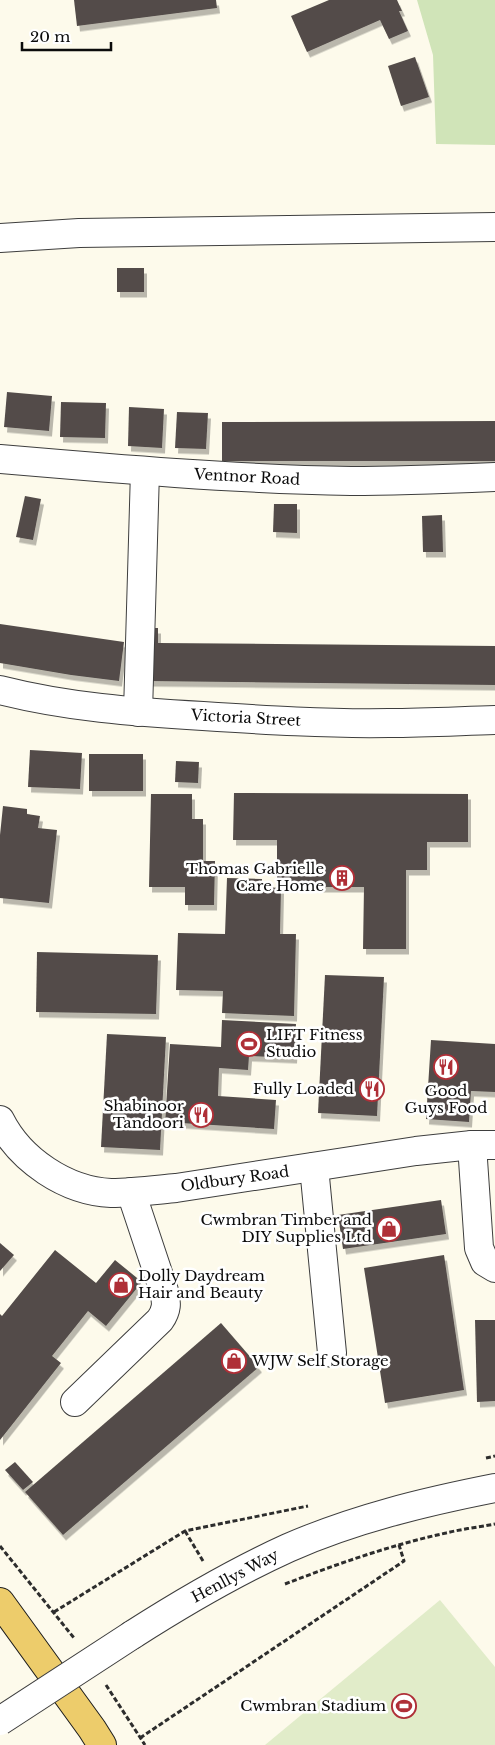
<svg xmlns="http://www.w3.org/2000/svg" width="495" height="1745" font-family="'Libre Baskerville',serif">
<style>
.green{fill:#d0e4b8}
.pitch{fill:#e1ecc9}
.building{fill:#534c49;filter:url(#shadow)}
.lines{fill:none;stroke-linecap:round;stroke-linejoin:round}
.minor-casing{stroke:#3e3e3e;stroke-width:30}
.major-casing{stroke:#1c1c1c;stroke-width:30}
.path{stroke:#2d2d2d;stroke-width:3;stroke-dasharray:5 2.5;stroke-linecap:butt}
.minor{stroke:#fff;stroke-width:28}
.major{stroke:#edcc6b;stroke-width:28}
.minor-bridge-casing{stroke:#3e3e3e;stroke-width:30;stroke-linecap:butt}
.minor-bridge{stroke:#fff;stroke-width:28}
.labels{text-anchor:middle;stroke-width:5;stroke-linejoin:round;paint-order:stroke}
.street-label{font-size:15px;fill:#0b0b0b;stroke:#fff}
.poi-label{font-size:15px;fill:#0b0b0b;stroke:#fff;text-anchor:end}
</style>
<defs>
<filter id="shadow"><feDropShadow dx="3" dy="5.5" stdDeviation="0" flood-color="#0004"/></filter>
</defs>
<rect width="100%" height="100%" fill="#fdfaeb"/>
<polygon class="green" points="417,0 495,0 495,145 436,144 433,55"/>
<polygon class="pitch" points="440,1600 495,1667 495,1745 265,1745"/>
<g class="building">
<polygon points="74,0 216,0 217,8 77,26"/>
<polygon points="329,0 397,0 402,11 399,11 408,31 389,39 380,20 307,52 291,16"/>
<polygon points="415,57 429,97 401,106 388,66"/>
<rect x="117" y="268" width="27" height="24"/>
<polygon points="7,392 52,396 49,431 4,427"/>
<polygon points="61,402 106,403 105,438 60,437"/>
<polygon points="129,407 164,409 162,448 128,446"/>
<polygon points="177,412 208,413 206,449 175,448"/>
<polygon points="495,421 495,461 222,461 222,422"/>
<polygon points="25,496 41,499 33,540 16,537"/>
<polygon points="274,504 297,504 297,533 273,532"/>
<polygon points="442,515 443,552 423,552 422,516"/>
<polygon points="0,624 124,642 119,681 71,675 0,663"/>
<polygon points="145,628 158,628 158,643 495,646 495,685 144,681"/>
<polygon points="30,750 82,753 80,789 28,787"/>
<rect x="89" y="754" width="54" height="37"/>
<polygon points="176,761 199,762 198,783 175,782"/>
<polygon points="234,793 468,794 468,842 427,842 427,870 406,870 406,949 363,949 364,887 277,887 277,840 233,840"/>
<polygon points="151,794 192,794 192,819 203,819 203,861 215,861 214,905 185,905 185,887 149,887"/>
<polygon points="3,806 27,809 27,814 40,816 38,828 57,830 49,903 0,898 0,835"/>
<polygon points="227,878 262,879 262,887 281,888 280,934 296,934 294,1016 222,1013 223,991 176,990 178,933 225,934"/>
<polygon points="37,952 158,955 156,1014 36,1012"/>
<polygon points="325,975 384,977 377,1116 318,1113"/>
<polygon points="222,1020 296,1024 294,1058 249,1056 248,1070 219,1068 218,1096 276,1100 274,1129 165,1122 170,1044 221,1047"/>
<polygon points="107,1034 166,1037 160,1150 101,1147"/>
<polygon points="431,1040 495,1044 495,1092 471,1091 469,1122 426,1119"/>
<polygon points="441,1200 446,1234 343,1249 338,1215"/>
<polygon points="0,1243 14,1255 0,1271"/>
<polygon points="55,1250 96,1283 115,1260 142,1282 106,1326 88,1311 52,1356 61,1363 0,1440 0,1314 2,1316"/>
<polygon points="444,1255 464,1390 385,1403 364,1268"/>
<polygon points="475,1320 495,1320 495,1401 477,1402"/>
<polygon points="221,1323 259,1367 63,1535 25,1492"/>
<polygon points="15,1462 33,1482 23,1490 5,1470"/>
</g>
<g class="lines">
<defs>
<g id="minor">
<polyline points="0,238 79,233 495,227"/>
<path d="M0,459C117,469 234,479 351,481C399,481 447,479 495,477"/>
<path d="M0,690C67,707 134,712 203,716C265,720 327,724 389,723C424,723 460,721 495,720"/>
<polyline points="138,712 145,471"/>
<path d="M0,1120C20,1160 66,1191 111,1193C133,1193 155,1190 176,1188L416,1151L472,1145H495"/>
<polyline points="472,1145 479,1248 485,1262 495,1268"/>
<polyline points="314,1167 332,1353"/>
<path d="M75,1402L160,1320C167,1310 167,1303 164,1291L131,1192"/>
<path d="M132,1635C182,1603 233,1573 288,1548C354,1519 424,1502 495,1488"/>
</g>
<polyline id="major" points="0,1602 92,1729 102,1745"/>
</defs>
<use href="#minor" class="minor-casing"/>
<use href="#major" class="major-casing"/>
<g class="path">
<polyline points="486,1458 495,1456"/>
<polyline points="185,1531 203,1561"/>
<polyline points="0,1546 74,1638"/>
<path d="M285,1584C337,1564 391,1545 446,1533C462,1529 479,1527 495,1524"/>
<polyline points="54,1612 185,1531 308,1506"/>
<polyline points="106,1685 145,1745"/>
<polyline points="140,1738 404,1561 399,1545"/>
</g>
<use href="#minor" class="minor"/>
<use href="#major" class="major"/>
<defs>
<polyline id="minor-bridge" points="0,1721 132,1635"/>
</defs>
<use href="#minor-bridge" class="minor-bridge-casing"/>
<use href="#minor-bridge" class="minor-bridge"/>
</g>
<defs>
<symbol id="building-ring" viewBox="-11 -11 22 22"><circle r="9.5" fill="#fff" stroke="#af2f37" stroke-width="1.5"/><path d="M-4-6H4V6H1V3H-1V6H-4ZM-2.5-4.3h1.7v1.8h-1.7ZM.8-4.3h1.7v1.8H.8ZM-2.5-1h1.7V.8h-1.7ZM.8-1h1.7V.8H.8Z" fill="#af2f37"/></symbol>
<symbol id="stadium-ring" viewBox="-11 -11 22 22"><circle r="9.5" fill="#fff" stroke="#af2f37" stroke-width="1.5"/><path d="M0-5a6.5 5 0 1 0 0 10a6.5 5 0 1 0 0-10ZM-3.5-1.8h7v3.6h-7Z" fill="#af2f37"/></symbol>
<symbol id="restaurant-ring" viewBox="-11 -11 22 22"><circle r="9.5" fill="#fff" stroke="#af2f37" stroke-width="1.5"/><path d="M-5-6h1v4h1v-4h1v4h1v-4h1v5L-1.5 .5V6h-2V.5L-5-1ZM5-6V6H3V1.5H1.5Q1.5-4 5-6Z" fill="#af2f37"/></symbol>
<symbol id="shop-ring" viewBox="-11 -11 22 22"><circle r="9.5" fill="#fff" stroke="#af2f37" stroke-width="1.5"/><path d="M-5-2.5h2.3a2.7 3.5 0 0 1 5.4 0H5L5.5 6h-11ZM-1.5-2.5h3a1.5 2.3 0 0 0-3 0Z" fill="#af2f37"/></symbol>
</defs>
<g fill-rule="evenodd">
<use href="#building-ring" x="328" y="864" width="28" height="28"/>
<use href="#stadium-ring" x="235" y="1030" width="28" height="28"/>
<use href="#restaurant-ring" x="432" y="1053" width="28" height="28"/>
<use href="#restaurant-ring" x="358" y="1075" width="28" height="28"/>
<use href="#restaurant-ring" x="187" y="1101" width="28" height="28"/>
<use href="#shop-ring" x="375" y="1215" width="28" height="28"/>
<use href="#shop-ring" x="107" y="1271" width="28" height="28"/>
<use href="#shop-ring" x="220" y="1347" width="28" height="28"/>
<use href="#stadium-ring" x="390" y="1692" width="28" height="28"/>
</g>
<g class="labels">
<g class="street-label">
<text transform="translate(247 477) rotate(3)" y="5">Ventnor Road</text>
<text transform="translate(246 718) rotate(3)" y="5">Victoria Street</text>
<text transform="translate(235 1179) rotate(-8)" y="5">Oldbury Road</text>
<text transform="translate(235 1576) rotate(-28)" y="5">Henllys Way</text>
</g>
<g class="poi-label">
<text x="324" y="874">Thomas Gabrielle<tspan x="324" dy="17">Care Home</tspan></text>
<text x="266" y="1040" text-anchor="start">LIFT Fitness<tspan x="266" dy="17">Studio</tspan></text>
<text x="354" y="1094">Fully Loaded</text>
<text x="446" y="1096" text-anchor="middle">Good<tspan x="446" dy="17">Guys Food</tspan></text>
<text x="184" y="1111">Shabinoor<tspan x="184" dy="17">Tandoori</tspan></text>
<text x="372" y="1225">Cwmbran Timber and<tspan x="372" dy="17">DIY Supplies Ltd</tspan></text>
<text x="138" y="1281" text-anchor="start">Dolly Daydream<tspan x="138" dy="17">Hair and Beauty</tspan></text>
<text x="252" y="1366" text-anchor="start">WJW Self Storage</text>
<text x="386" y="1711">Cwmbran Stadium</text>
</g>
</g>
<path d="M22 42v8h89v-8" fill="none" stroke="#0b0b0b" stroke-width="2.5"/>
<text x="30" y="42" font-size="15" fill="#0b0b0b" stroke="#ffffff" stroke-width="4" paint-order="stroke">20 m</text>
</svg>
